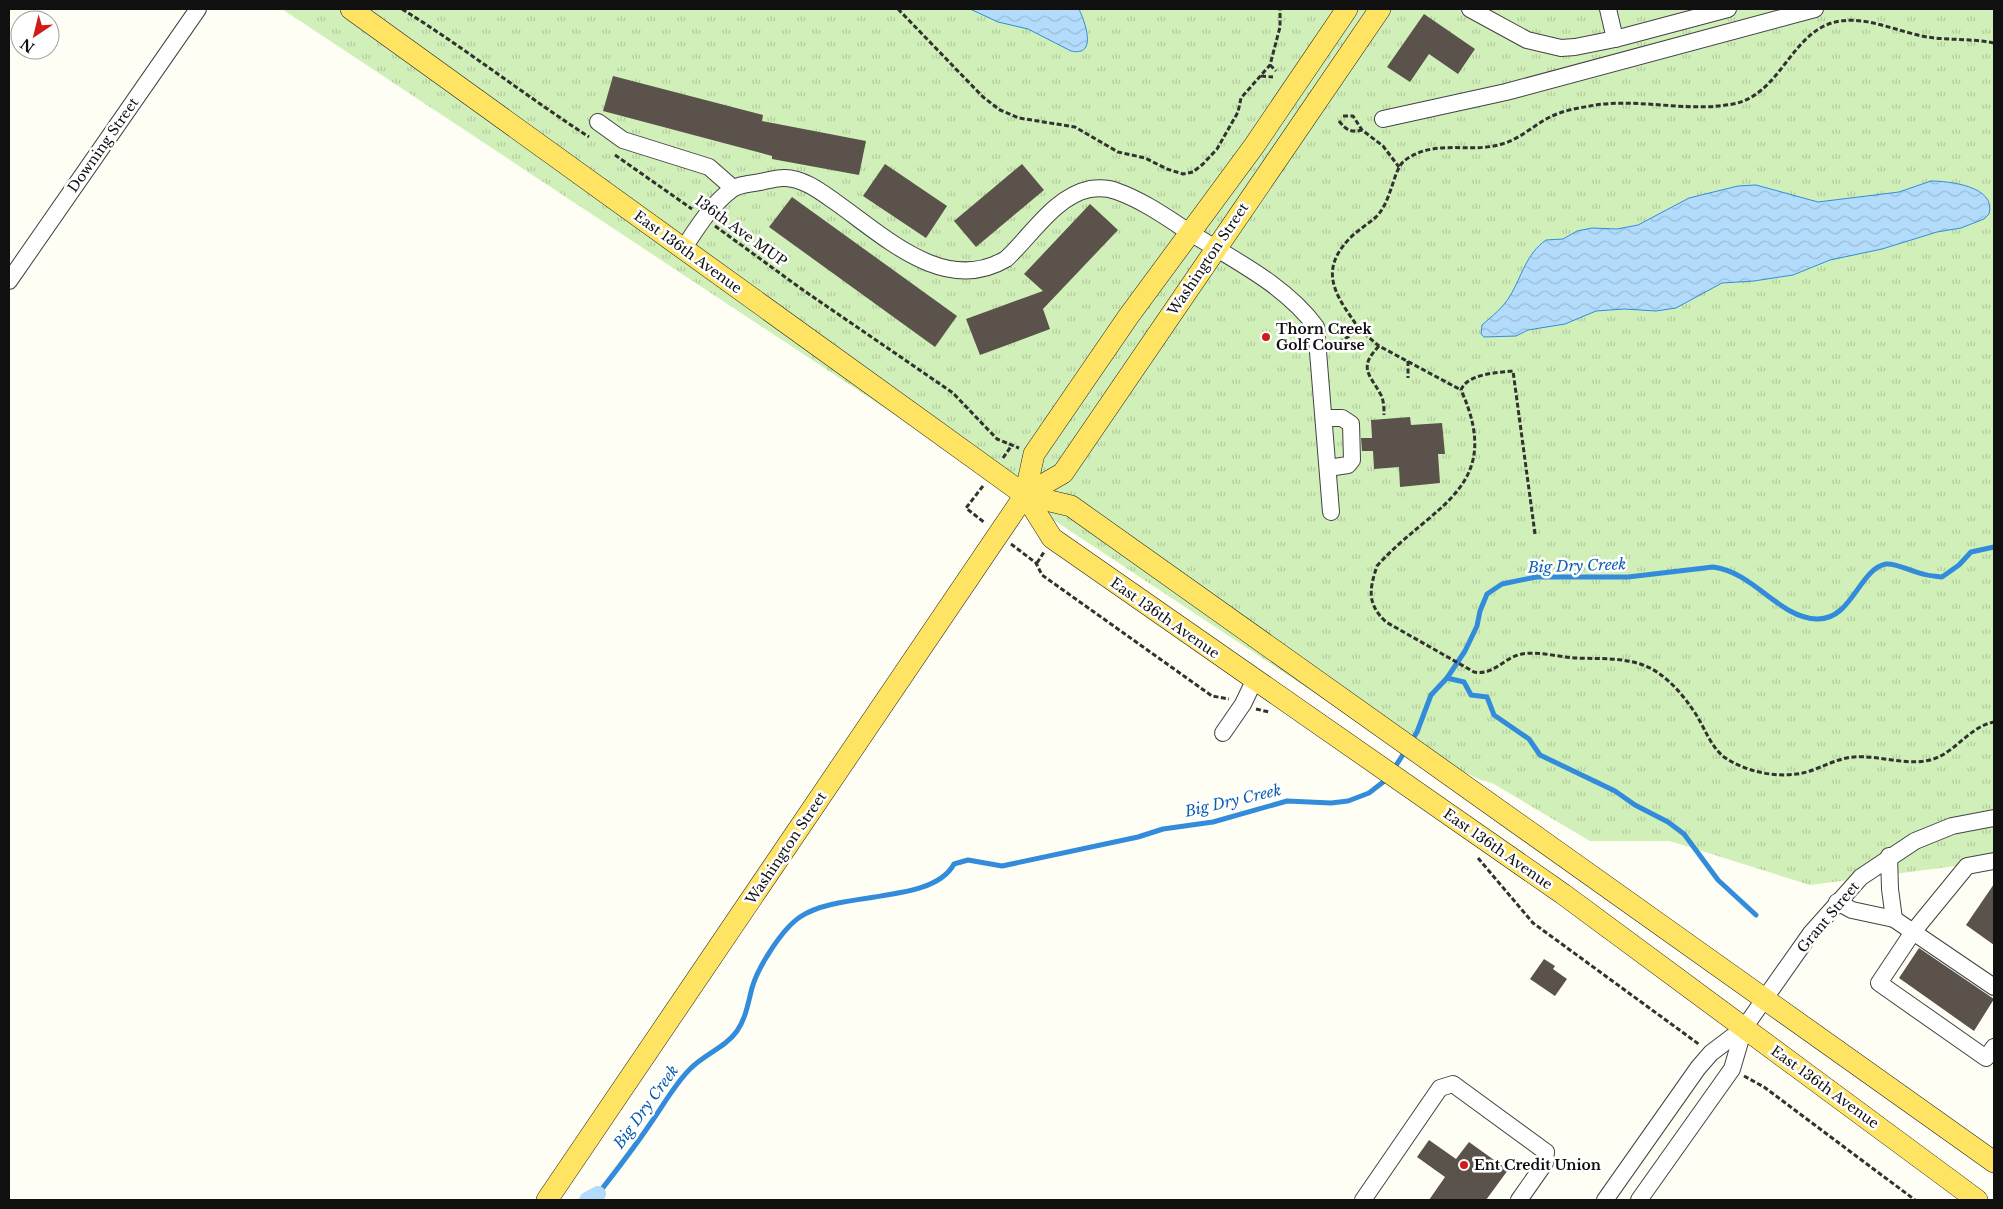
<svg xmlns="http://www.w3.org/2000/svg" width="2003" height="1209" font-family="'Libre Baskerville',serif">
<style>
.grass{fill:url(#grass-tufts)}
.water{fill:url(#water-waves);stroke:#328cdb}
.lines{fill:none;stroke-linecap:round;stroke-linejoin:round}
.stream{stroke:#328cdb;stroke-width:5}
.canal{stroke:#b3dcfc;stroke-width:16}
.building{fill:#5a524b}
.minor-casing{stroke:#434343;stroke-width:18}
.major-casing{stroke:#212121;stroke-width:22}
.path{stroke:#323232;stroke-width:3;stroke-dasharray:5 2.5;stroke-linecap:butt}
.minor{stroke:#fff;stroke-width:16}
.major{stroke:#ffe464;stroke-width:21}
.poi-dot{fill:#d01c19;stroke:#fff;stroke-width:2}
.labels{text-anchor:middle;stroke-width:5;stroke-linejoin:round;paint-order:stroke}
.street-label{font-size:14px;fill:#101010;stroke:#fff}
.poi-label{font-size:14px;font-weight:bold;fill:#101010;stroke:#fff;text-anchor:start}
.water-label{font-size:15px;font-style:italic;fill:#0b5db1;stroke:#fff}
</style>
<defs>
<pattern id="grass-tufts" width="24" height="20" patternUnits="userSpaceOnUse" patternTransform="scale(1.25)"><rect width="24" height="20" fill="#d1efb8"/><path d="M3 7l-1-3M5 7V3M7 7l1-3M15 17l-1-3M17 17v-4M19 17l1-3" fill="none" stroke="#b2cc9d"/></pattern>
<pattern id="water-waves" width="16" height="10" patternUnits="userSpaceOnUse" patternTransform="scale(1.25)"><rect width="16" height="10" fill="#b3dcfc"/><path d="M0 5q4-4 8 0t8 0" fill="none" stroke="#99bcd7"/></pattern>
</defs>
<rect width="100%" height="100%" fill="#fffef4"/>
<polygon class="grass" points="282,9 1994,9 1994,861 1810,885 1670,841 1590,841 1492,783 1478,779 1324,699"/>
<g class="water">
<path d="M970,9H1079C1085,22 1098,57 1071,51L1028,29L998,22Z"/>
<path d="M1931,181C1948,181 1997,186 1989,214L1984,219L1961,228L1937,232L1882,249L1830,260L1793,275L1754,281L1722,283L1676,308L1656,311L1624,309L1596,311L1565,324L1528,330L1516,336L1484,337L1481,334L1482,325C1492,316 1503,308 1510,296C1522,276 1526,254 1546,240L1563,239L1577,231L1592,228L1617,229L1638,225L1689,198L1738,186L1756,185L1818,202L1899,192Z"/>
</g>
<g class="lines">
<g class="stream">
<polyline points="1447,678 1464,682 1471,695 1487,697 1494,715 1529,739 1540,755 1615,791 1635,805 1668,822 1684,834 1718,880 1756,915"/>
<path d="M1411,742L1417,732L1431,695L1447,678L1465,651L1477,626L1480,611L1487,594L1502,584L1536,577H1628L1713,567C1754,572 1779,618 1817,619C1852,620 1859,569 1886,564C1897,563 1912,572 1923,574C1929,576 1936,576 1942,577L1959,565L1971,552L1994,547"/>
<polyline points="1393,770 1406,750"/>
<path d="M601,1200L598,1194C616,1171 634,1148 650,1124C663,1106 674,1085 690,1069C704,1054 725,1048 737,1031C746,1018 748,1003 752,988C758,967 782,929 800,917C839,890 932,905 954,864L968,860L1002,866L1138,837L1163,829L1213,822L1287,801L1331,803L1348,801L1369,793L1387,779"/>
</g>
<polyline class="canal" points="587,1200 598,1194"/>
</g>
<g class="building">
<polygon points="1424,14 1475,49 1458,74 1429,54 1410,82 1387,67"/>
<polygon points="613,76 763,115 762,121 866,141 859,175 772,159 772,156 603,111"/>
<polygon points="885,164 947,206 926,238 863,196"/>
<polygon points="1022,164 1044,190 976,247 954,221"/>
<polygon points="792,197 957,316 935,347 769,227"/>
<polygon points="1090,204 1118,230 1043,309 1050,329 980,355 966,319 1043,291 1024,274"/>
<polygon points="1410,417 1411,425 1442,423 1445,454 1438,454 1440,483 1400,487 1399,467 1374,469 1373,451 1362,451 1361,438 1372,438 1371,420"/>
<polygon points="1994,884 1994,945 1966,925"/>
<polygon points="1919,948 1994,999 1974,1031 1899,978"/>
<polygon points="1544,959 1555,966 1553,969 1567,979 1555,996 1530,979"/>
<polygon points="1429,1140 1456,1159 1469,1142 1508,1170 1486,1200 1429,1200 1445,1177 1417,1157"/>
</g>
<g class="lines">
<defs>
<g id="minor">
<polyline points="1470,9 1527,40 1561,48 1575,47 1615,39 1728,9"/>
<polyline points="1608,9 1615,39"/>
<polyline points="1383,119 1506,92 1815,9"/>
<polyline points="598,122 623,140 709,167 733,188"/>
<path d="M683,249C697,228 711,205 731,190C738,184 751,184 760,182C767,181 775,178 783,178C801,177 820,191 834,201C883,235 944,296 1006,259C1031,236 1055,196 1090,189C1098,188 1108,188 1116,191C1142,200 1166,217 1189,232C1232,259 1286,285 1316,327L1331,512"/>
<polyline points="9,281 198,9"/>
<polyline points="1324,418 1342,418 1351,424 1352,460 1348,465 1328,468"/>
<polyline points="1223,733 1243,704 1255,679"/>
<polyline points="1889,856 1890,889 1894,919"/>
<polyline points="1994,861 1967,866 1913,932 1879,983 1986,1058 1994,1047"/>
<polyline points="1837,902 1852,910 1894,919 1994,987"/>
<polyline points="1363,1200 1440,1088 1453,1084 1546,1152 1545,1163 1519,1200"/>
<polyline points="1605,1200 1698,1068 1711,1053 1744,1028 1811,933 1861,877 1915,841 1952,826 1994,818"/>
<polyline points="1639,1200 1732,1069 1744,1028"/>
</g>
<g id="major">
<polyline points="351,9 1025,495 1052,538 1563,894 1977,1200"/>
<polyline points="1025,495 1071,506 1994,1162"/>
<polyline points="1025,495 1063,473 1380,9"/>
<polyline points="547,1200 1025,495 1034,454 1128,317 1254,146 1347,9"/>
</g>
</defs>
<use href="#minor" class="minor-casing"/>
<use href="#major" class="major-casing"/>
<g class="path">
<path d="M402,9C466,49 526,96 589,137"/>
<polyline points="898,9 983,97 1000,110 1019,118 1075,127 1118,152 1145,158 1167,169 1183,174 1193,172 1203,164 1217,149 1238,112 1241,98 1270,65 1280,27 1280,9"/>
<polyline points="1270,65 1276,71"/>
<polyline points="1261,76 1273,77"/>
<polyline points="1343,116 1353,116 1362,130 1383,146 1399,167"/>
<path d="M1339,121C1346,130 1351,133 1362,130"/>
<polyline points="615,155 692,209"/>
<polyline points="715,226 803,290 953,393 997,439 1019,448"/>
<path d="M1360,330C1338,298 1316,273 1350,238C1358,230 1368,224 1376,217C1392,201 1393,170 1404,161C1433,138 1470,154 1502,144C1520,139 1534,125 1550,117C1562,111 1577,108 1590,106C1637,97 1686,113 1733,104C1776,96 1788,44 1824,26C1859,9 1900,35 1935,38C1955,40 1975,39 1994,43"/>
<polyline points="1332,346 1360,330 1379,346 1461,390"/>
<path d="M1379,346C1358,368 1369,373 1381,395C1384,401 1384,409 1384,415"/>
<polyline points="1408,361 1408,378"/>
<polyline points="1003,458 1012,445"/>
<polyline points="983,486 966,508 985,523"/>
<path d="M1535,534L1513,371C1497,373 1468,373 1461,390C1506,489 1431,505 1377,566C1369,590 1367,604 1386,622L1474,672C1494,676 1504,657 1522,654C1539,651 1558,657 1575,658C1598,659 1621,657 1643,665C1663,672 1681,692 1693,710C1704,725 1709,745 1724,757C1747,773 1781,779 1807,772C1823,767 1838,758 1854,757C1879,755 1905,766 1930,760C1955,754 1968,727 1994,722"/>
<polyline points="1011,544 1036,563 1042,575 1212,696 1229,699"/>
<polyline points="1037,563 1044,552"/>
<polyline points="1256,709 1269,712"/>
<polyline points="1478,858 1533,923 1700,1045"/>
<polyline points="1744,1076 1764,1087 1915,1200"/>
</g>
<use href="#minor" class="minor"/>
<use href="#major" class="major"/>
</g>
<g class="poi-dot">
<circle cx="1266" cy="337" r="5"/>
<circle cx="1464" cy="1165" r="5"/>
</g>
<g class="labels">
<g class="street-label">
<text transform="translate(103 145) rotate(-55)" y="5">Downing Street</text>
<text transform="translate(741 231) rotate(36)" y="5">136th Ave MUP</text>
<text transform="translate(688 252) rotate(36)" y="5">East 136th Avenue</text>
<text transform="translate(1208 259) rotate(-56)" y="5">Washington Street</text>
<text transform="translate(1165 618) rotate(35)" y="5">East 136th Avenue</text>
<text transform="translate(786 848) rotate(-56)" y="5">Washington Street</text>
<text transform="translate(1498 849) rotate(35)" y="5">East 136th Avenue</text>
<text transform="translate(1828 917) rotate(-50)" y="5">Grant Street</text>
<text transform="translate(1825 1087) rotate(36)" y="5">East 136th Avenue</text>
</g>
<g class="poi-label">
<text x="1276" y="334">Thorn Creek<tspan x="1276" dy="16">Golf Course</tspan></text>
<text x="1474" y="1170">Ent Credit Union</text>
</g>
<g class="water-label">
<text transform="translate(1577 566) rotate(-2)" y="5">Big Dry Creek</text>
<text transform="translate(1233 801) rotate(-13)" y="5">Big Dry Creek</text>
<text transform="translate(646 1107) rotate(-54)" y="5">Big Dry Creek</text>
</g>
</g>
<rect width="2003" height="1209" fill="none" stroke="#101010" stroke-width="20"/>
<g transform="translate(35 35) rotate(215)"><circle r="24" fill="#ffffff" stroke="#9f9f9f"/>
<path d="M0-4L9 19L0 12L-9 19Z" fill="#d01c19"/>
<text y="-8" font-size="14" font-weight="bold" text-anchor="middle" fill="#101010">N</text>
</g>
</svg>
